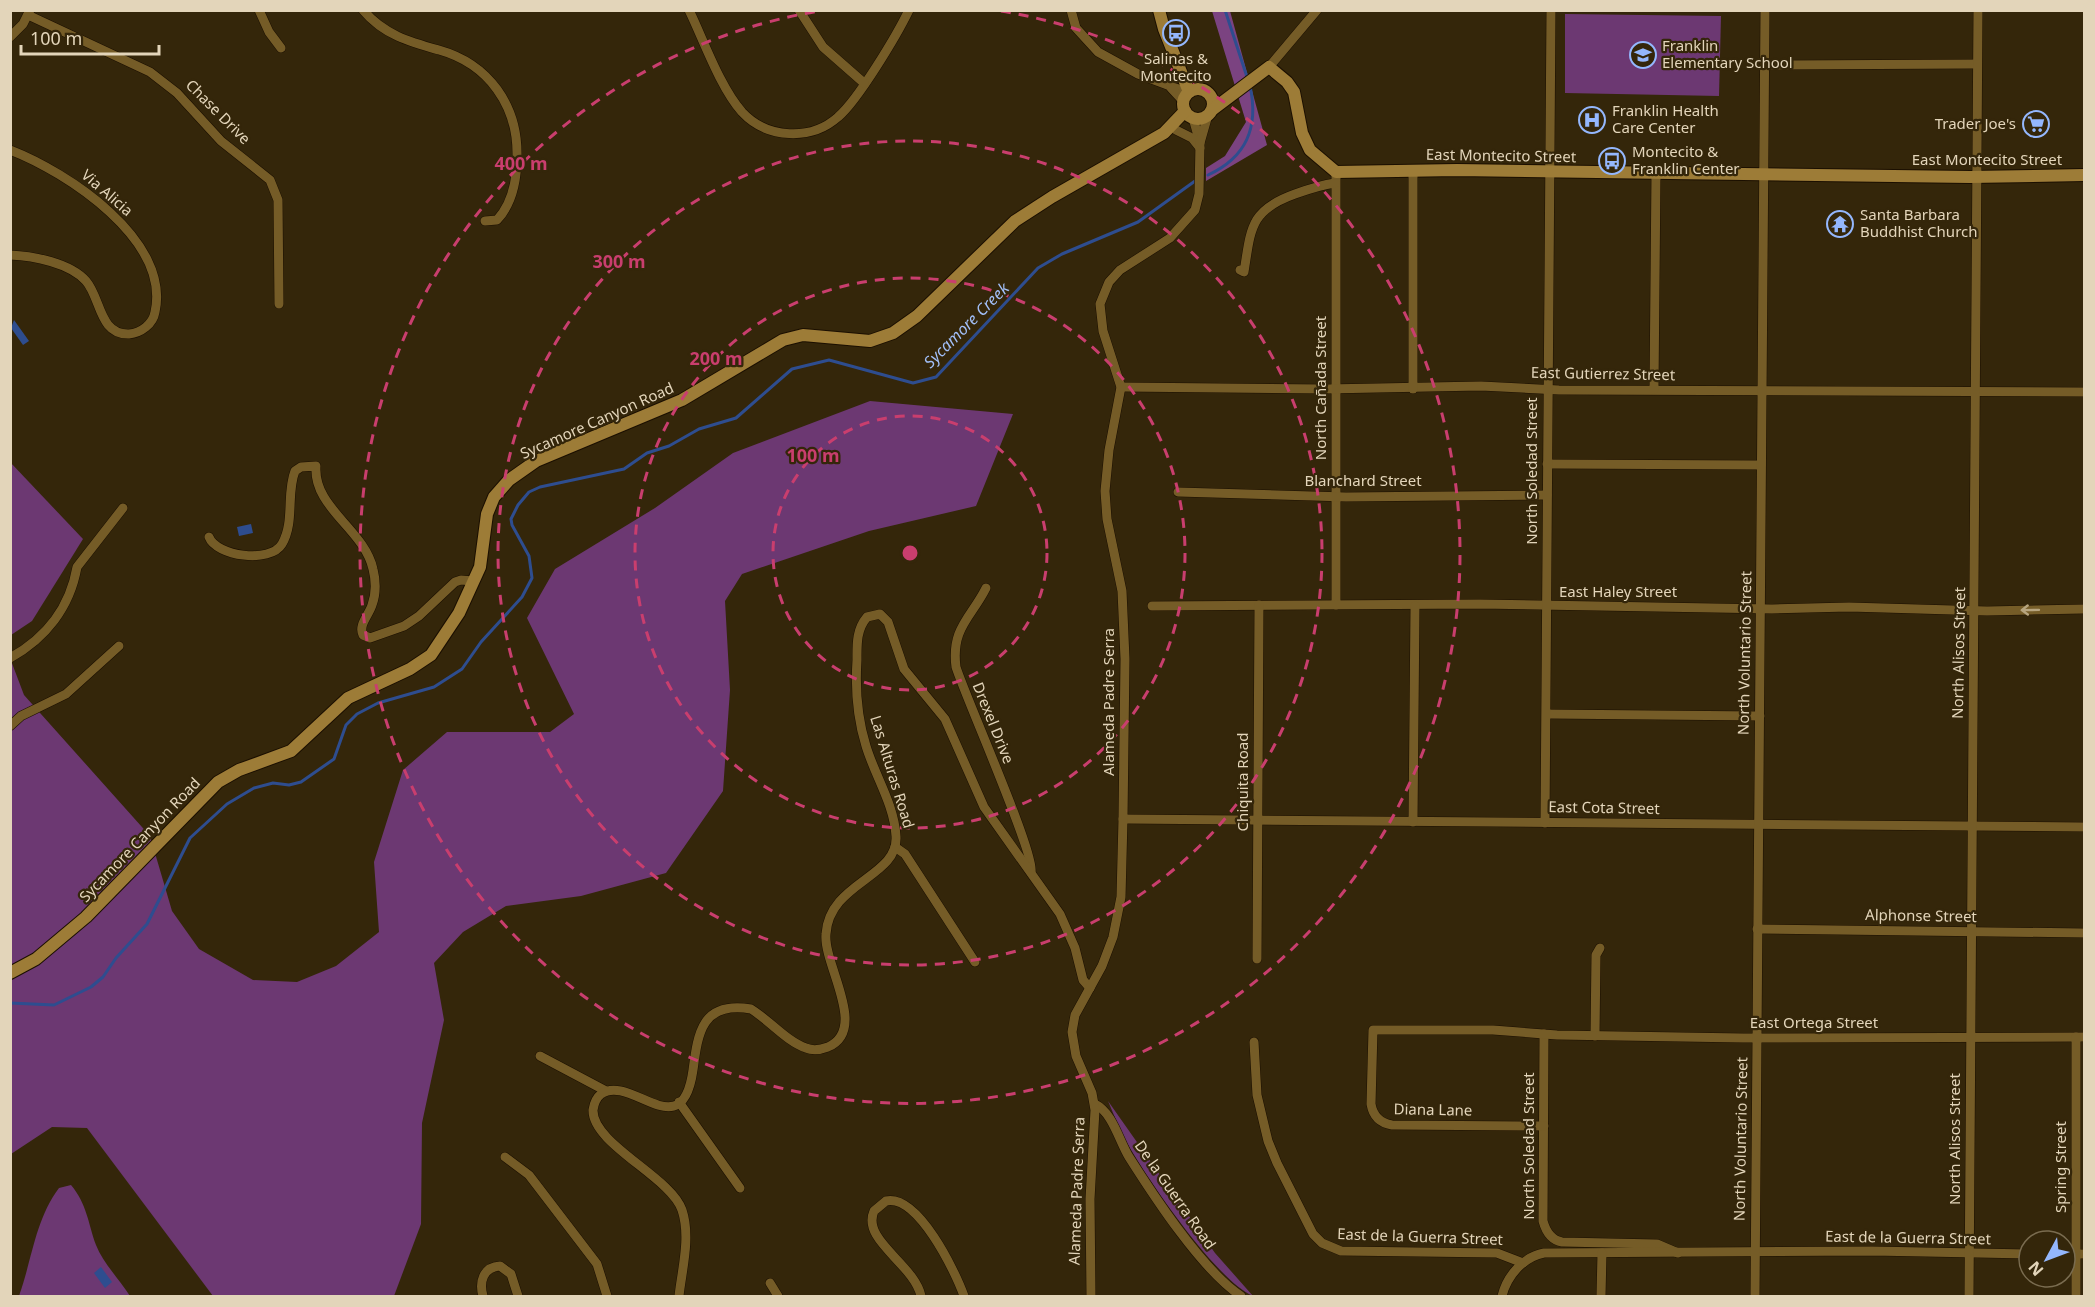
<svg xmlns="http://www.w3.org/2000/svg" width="2095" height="1307" font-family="'Noto Sans',sans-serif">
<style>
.green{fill:#6c3872}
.forest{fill:#7b4381}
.water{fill:#2e4d8f}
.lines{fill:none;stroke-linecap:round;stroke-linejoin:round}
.stream{stroke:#2e4d8f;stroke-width:3}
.minor-casing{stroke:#1b0f00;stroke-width:10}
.major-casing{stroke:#1b0f00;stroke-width:14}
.minor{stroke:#755c27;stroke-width:9}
.major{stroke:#9d7c37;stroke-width:12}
.oneway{stroke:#b7a57f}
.ring{fill:none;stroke:#c93e6e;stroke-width:3;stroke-dasharray:10 8}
.labels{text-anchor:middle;stroke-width:4.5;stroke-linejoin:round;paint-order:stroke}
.poi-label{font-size:15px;fill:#e3d5ba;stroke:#34260a;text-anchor:start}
.street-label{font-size:15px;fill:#e3d5ba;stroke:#34260a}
.water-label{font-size:16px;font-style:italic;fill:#a2bff8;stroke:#34260a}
.centre{fill:#c93e6e;stroke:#34260a;stroke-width:3}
.ring-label{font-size:18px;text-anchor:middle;font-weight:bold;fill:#c93e6e;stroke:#34260a;stroke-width:4.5;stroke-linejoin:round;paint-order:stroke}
</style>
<rect width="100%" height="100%" fill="#34260a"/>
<g class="green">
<polygon points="1565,14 1721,16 1719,96 1565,93"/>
<polygon points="870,401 1013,414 976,506 869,531 742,574 725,601 730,690 723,791 666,873 581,896 506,906 463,932 434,963 444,1020 422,1123 421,1224 394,1296 213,1296 87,1128 52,1127 11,1154 10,658 24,695 150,836 172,911 199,949 253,980 297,982 336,966 379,932 374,862 403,770 447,732 550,732 574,714 527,618 555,569 655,508 733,453"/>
<polygon points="10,462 83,539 32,621 11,635"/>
<path d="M1108,1101L1215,1253L1253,1296C1216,1280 1148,1180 1127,1143C1120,1130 1114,1115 1108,1101Z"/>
<path d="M71,1185C87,1204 88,1223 96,1245C103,1263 120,1280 130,1296H19C32,1260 35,1220 59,1188Z"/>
</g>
<polygon class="forest" points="1212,11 1230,11 1267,145 1206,181 1206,168 1225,156 1246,122"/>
<g class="water">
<polygon points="14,320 29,341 23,345 11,328"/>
<polygon points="251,524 253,533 239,536 237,527"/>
<polygon points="101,1267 112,1282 105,1288 94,1273"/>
</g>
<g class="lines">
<g class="stream">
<polyline points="1225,10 1248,80"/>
<path d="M1208,175C1247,157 1259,127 1250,86"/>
<polyline points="10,1003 54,1005 91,987 103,977 116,958 147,924 190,838 227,804 254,788 273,783 289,785 301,782 334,759 346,725 357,714 378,703 434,687 462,669 481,642 522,597 532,578 529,556 512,525 511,519 518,505 529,492 540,487 624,469 647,453 669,446 699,429 736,418 792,369 829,360 913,383 936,377 1038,268 1062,254 1138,222 1195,181"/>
</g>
<defs>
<g id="minor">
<polyline points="259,10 269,32 281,48"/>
<path d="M363,10C384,35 410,42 439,50C489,64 518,106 517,156C517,180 513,203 497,220L485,221"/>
<path d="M689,10C704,41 720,87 742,112C767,139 811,141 838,117C858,100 897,35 909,10"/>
<polyline points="799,10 823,47 864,83"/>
<polyline points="1071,10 1076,28 1098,52 1138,74 1189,93"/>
<polyline points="28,15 150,72 177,93 221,141 270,180 278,200 279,304"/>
<polyline points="10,37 23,24 30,10"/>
<polyline points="1765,65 1976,64"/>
<polyline points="1269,67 1317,10"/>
<polyline points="1171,88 1184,102"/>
<polyline points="1193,118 1200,143"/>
<polyline points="1176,130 1192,138 1200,148"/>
<path d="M10,150C67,172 171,240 155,312C153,324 141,333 129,334C99,335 101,298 86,281C70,263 34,256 10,255"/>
<polyline points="1336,172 1336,605"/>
<path d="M1240,270L1244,272C1251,228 1250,210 1295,194C1309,189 1321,185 1335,183"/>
<polyline points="1121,387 1326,389 1481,386 1559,390 2084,392"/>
<polyline points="1413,389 1413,170"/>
<polyline points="1654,389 1656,173"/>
<polyline points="1547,464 1761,465"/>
<polyline points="1178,492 1346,497 1547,495"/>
<path d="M209,537C216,556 270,564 282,544C295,522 286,493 295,471L301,467L316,466C313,508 364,529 373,569C376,581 376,594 372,605C369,615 358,625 363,635L370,638L404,626L419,616L455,582L461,580L473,581"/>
<path d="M986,588C971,618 951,628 956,667C965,696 1037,858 1031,872"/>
<polyline points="1152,606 1480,604 1772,609 1849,607 1987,611 2084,609"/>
<path d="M10,658C46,638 70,607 77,567L123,508"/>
<polyline points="1547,714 1760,716"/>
<polyline points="10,726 21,716 66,694 119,646"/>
<polyline points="1123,819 2084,827"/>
<polyline points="1413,822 1415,606"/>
<polyline points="1545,823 1551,10"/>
<polyline points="895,847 905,854 975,962"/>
<polyline points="1757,929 2084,933"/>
<polyline points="1257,959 1259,605"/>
<path d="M1544,1034L1543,1221C1546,1232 1551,1240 1562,1242L1657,1244L1678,1253"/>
<polyline points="1595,1036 1596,955 1600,948"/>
<polyline points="1254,1042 1257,1095 1268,1141 1277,1163 1313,1234 1322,1243 1341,1251 1497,1253 1523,1263"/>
<polyline points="540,1056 606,1091"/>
<polyline points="679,1102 740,1188"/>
<path d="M1095,1104C1113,1113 1119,1141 1129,1157C1155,1198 1202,1270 1241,1296"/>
<path d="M1544,1126L1392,1125C1380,1123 1373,1116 1371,1104L1373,1030H1493L1557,1035L1743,1038L2084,1037"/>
<polyline points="505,1157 529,1175 597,1264 607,1296"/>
<polyline points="2065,1254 2084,1254"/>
<polyline points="770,1283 778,1296"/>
<path d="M483,1296C479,1282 483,1267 500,1266L511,1274L518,1296"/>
<path d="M679,1296C682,1269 691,1237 682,1210C671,1177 592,1144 593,1110C594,1103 596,1098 601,1094C631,1073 682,1149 693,1070C698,1032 702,1001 751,1009C769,1020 786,1041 806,1048C813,1051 820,1050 828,1047C869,1029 823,965 826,934C829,882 899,877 896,836C894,804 875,776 866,746C857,717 855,690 857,660C857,645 856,630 867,617L880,614L888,622L904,669L945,719L984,807L1060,914L1075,948L1083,980L1090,988"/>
<path d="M921,1296C914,1264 861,1240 874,1211L886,1201C918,1194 955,1271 964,1296"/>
<polyline points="1091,1296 1090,1199 1095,1110 1092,1093 1076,1056 1072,1032 1075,1015 1102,966 1113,937 1121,897 1123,819 1125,659 1122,591 1107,519 1105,491 1109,450 1121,387 1103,331 1100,304 1109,282 1120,270 1170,238 1195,210 1199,194 1200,143 1208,115"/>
<path d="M1502,1296C1507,1276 1523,1257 1544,1253L1872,1251L2029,1254"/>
<polyline points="1601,1296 1602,1253"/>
<polyline points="1755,1296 1765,10"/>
<polyline points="1969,1296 1978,10"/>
<polyline points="2076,1296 2076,1037"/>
</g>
<g id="major">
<polyline points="1159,10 1164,29 1189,92"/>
<circle cx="1198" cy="104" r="15"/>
<polyline points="1212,110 1269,67 1287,82 1294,92 1302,133 1310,150 1336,172 1457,170 1970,177 2084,175"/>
<polyline points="10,973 36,959 86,917 218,782 239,770 291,751 348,698 410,669 431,655 459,613 480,567 487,514 494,497 509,480 536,461 682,400 783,340 803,335 870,341 893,333 917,316 1015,221 1052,197 1164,133 1185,111"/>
</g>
</defs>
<use href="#minor" class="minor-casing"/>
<use href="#major" class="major-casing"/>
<use href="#minor" class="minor"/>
<use href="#major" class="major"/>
</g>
<defs><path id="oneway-shaft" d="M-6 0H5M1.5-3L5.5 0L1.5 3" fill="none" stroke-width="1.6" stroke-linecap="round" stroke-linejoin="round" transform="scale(1.5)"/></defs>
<use class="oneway" href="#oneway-shaft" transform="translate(2030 610) rotate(179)"/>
<g class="ring">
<circle cx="910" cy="553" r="137"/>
<circle cx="910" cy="553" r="275"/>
<circle cx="910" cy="553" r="412"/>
<path d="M1001 11A550 550 0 1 1 819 11"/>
</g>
<defs>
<symbol id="bus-ring" viewBox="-11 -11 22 22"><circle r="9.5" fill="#34260a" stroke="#94b7fd" stroke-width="1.5"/><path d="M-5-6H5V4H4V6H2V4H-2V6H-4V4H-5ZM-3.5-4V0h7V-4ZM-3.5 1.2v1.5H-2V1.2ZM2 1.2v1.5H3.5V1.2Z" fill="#94b7fd"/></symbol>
<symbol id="school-ring" viewBox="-11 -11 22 22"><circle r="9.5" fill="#34260a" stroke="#94b7fd" stroke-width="1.5"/><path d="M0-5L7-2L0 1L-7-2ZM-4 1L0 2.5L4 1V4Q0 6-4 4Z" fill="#94b7fd"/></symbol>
<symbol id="hospital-ring" viewBox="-11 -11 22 22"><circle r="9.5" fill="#34260a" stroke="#94b7fd" stroke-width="1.5"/><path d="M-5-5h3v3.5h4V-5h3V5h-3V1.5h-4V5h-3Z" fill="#94b7fd"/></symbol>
<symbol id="supermarket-ring" viewBox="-11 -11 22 22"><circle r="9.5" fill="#34260a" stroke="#94b7fd" stroke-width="1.5"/><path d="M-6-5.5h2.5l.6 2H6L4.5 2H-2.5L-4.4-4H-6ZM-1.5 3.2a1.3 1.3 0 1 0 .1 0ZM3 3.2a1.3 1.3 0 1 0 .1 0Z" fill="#94b7fd"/></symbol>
<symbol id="temple-ring" viewBox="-11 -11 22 22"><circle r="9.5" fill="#34260a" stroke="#94b7fd" stroke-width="1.5"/><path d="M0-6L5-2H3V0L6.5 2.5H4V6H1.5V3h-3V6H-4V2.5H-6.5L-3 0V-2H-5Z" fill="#94b7fd"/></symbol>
</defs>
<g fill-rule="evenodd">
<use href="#bus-ring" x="1161" y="18" width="30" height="30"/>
<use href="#school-ring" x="1628" y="40" width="30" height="30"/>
<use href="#hospital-ring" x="1577" y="105" width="30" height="30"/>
<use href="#supermarket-ring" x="2021" y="109" width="30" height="30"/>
<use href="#bus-ring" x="1597" y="146" width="30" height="30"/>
<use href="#temple-ring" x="1825" y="209" width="30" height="30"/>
</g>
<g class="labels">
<g class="poi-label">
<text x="1662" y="51">Franklin<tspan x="1662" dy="17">Elementary School</tspan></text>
<text x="1176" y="64" text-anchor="middle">Salinas &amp;<tspan x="1176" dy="17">Montecito</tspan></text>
<text x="1612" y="116">Franklin Health<tspan x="1612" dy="17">Care Center</tspan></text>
<text x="2016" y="129" text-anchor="end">Trader Joe's</text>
<text x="1632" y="157">Montecito &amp;<tspan x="1632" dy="17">Franklin Center</tspan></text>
<text x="1860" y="220">Santa Barbara<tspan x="1860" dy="17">Buddhist Church</tspan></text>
</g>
<g class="street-label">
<text transform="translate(218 112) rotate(45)" y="5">Chase Drive</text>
<text transform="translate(1501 156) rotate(1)" y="5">East Montecito Street</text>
<text x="1987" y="165">East Montecito Street</text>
<text transform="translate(107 193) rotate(41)" y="5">Via Alicia</text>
<text transform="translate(1603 374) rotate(1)" y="5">East Gutierrez Street</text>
<text transform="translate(1321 388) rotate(-90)" y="5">North Cañada Street</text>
<text transform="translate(597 421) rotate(-24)" y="5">Sycamore Canyon Road</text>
<text transform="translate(1532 471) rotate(-90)" y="5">North Soledad Street</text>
<text x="1363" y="486">Blanchard Street</text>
<text x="1618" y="597">East Haley Street</text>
<text transform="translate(1745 653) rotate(-89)" y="5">North Voluntario Street</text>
<text transform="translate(1959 653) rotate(-89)" y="5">North Alisos Street</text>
<text transform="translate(1109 702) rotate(-90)" y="5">Alameda Padre Serra</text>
<text transform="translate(993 723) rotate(68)" y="5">Drexel Drive</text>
<text transform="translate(892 772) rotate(73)" y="5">Las Alturas Road</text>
<text transform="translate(1243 782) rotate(-90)" y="5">Chiquita Road</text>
<text transform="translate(1604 808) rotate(1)" y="5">East Cota Street</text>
<text transform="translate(140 840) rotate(-46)" y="5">Sycamore Canyon Road</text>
<text transform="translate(1921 916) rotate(1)" y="5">Alphonse Street</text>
<text x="1814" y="1028">East Ortega Street</text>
<text transform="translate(1433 1110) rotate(1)" y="5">Diana Lane</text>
<text transform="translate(1741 1139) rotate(-89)" y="5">North Voluntario Street</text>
<text transform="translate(1955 1139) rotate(-90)" y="5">North Alisos Street</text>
<text transform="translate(1529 1146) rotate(-90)" y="5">North Soledad Street</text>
<text transform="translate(2061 1167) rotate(-90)" y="5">Spring Street</text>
<text transform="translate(1077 1191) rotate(-88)" y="5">Alameda Padre Serra</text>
<text transform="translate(1175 1195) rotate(55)" y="5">De la Guerra Road</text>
<text transform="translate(1420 1237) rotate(2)" y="5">East de la Guerra Street</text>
<text transform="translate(1908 1238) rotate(1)" y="5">East de la Guerra Street</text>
</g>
<g class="water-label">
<text transform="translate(966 325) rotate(-45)" y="6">Sycamore Creek</text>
</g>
</g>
<circle cx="910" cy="553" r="9" class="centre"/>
<g class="ring-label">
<text x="521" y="170">400 m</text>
<text x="619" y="268">300 m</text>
<text x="716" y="365">200 m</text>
<text x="813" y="462">100 m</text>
</g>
<rect width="2095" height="1307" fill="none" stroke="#e3d5ba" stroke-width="24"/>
<g transform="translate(2047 1259) rotate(229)"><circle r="28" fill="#34260a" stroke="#7a6c50" stroke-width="1.5"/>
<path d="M0-4.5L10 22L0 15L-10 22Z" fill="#94b7fd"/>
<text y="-9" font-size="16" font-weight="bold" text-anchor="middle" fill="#e3d5ba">N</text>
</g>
<path d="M21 45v9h138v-9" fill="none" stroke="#e3d5ba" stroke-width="3"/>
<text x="30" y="45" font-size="18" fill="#e3d5ba" stroke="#34260a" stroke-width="4.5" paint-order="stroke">100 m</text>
</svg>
